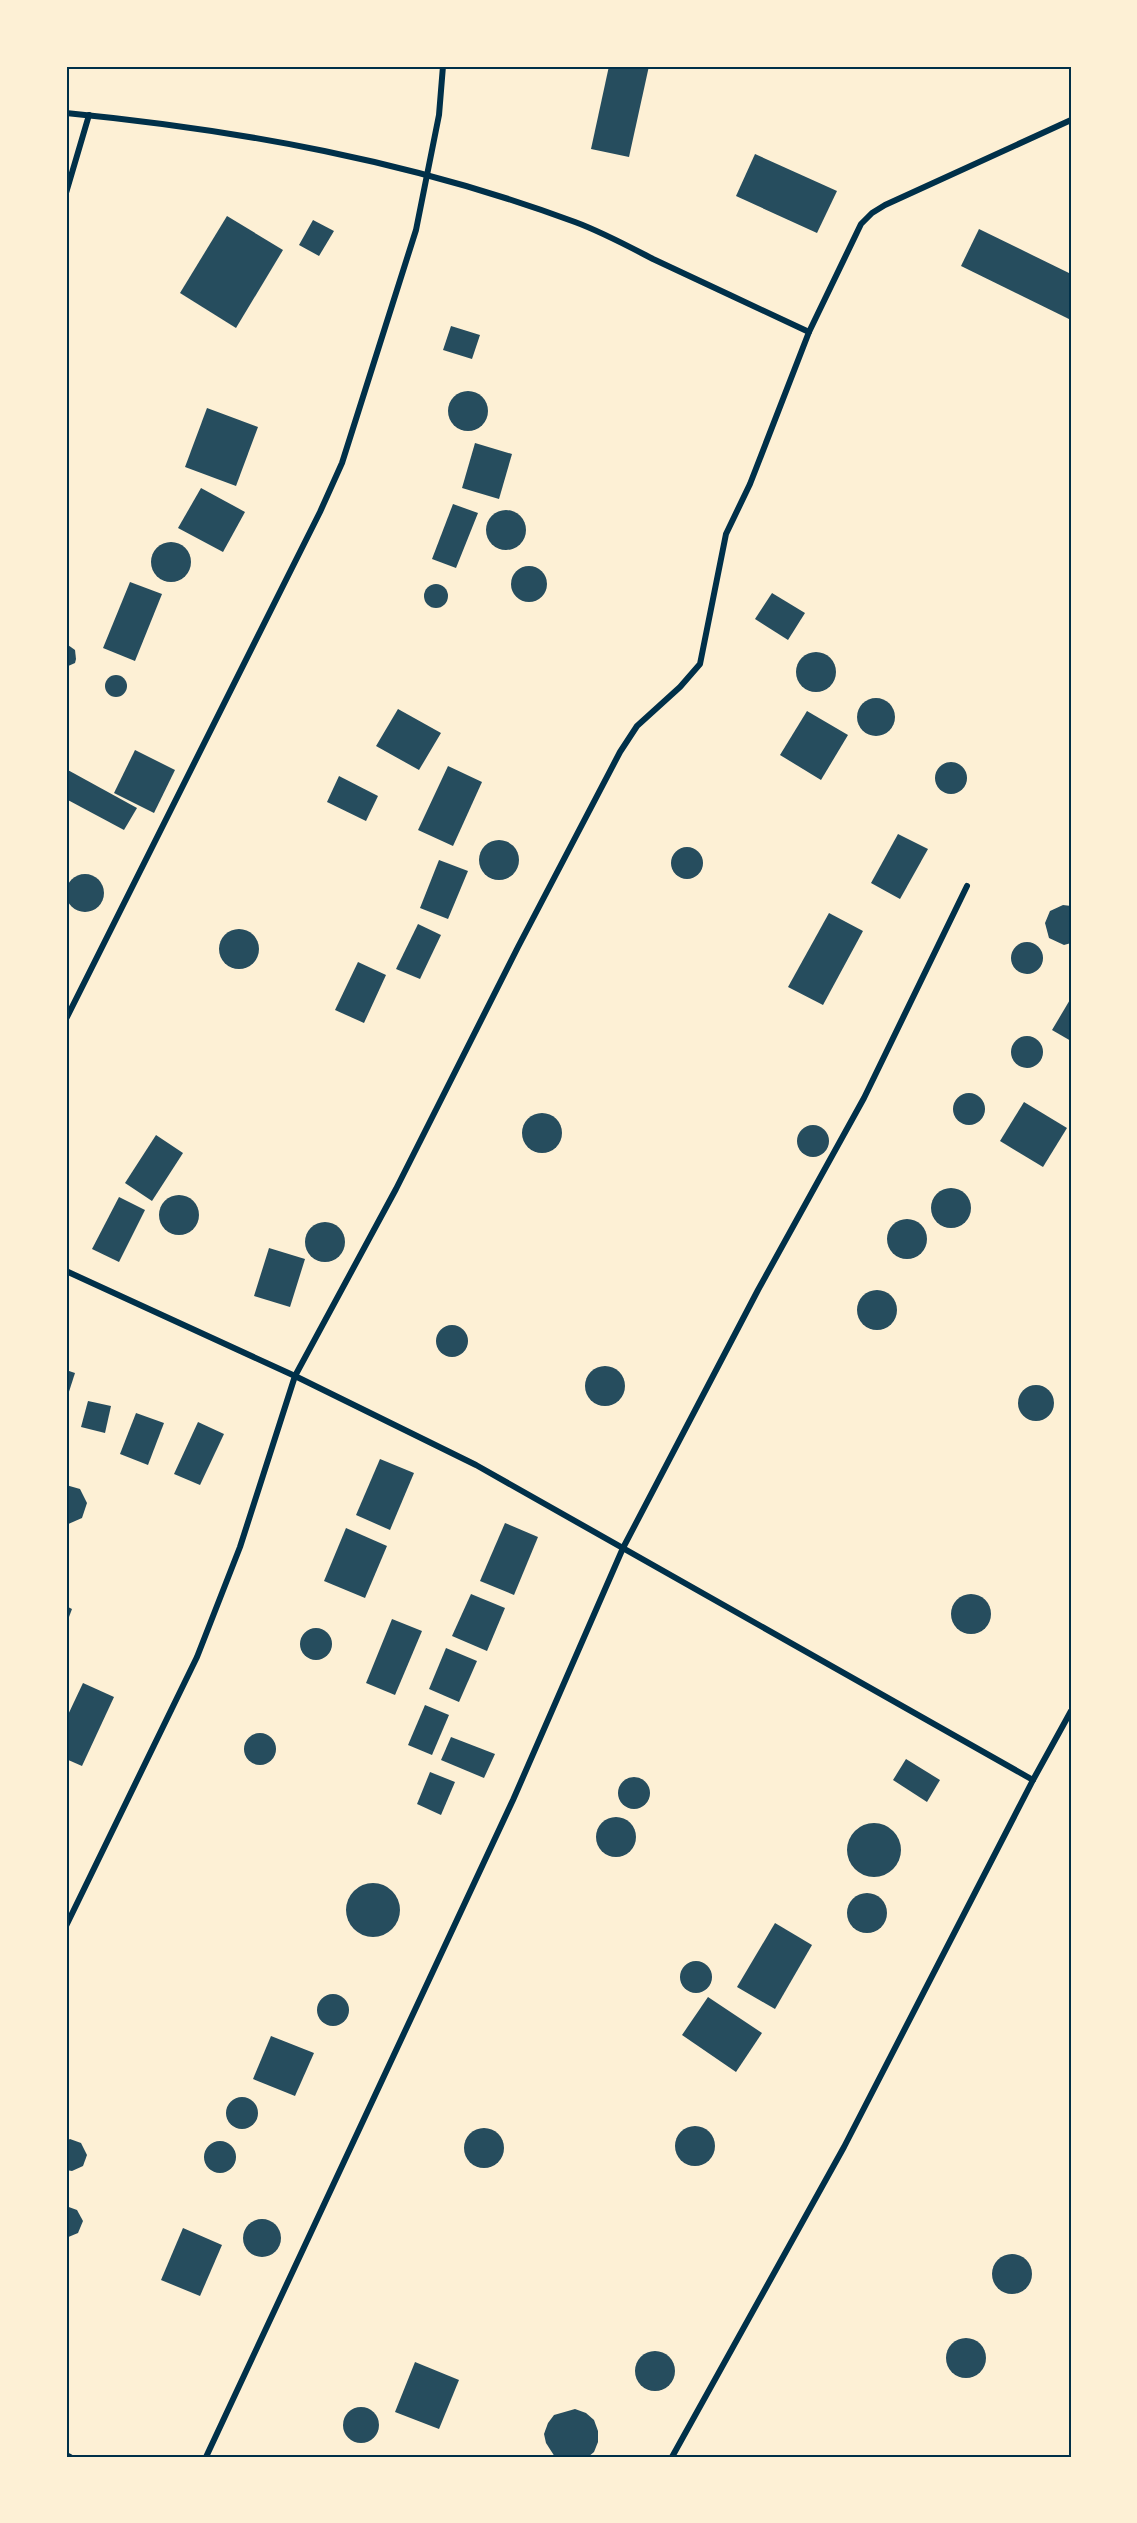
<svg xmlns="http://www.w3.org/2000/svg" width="1137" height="2523" font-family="Ubuntu,sans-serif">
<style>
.building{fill:#264d5e}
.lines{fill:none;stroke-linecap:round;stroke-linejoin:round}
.minor{stroke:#003049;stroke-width:6}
.neatline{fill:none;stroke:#003049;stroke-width:2}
</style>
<rect width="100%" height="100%" fill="#fdf0d5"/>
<g class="building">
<polygon points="609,66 649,66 629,157 591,149"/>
<polygon points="755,154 837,191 817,233 736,196"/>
<polygon points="227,216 283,250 236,328 180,293"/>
<polygon points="313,220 334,231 319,256 299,245"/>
<polygon points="979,229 1071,274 1071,320 961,266"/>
<polygon points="451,326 480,335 472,359 443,350"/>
<circle cx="468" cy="411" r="20"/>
<polygon points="207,408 258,427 236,486 185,467"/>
<polygon points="475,443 512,454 499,499 462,488"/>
<polygon points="201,488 245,512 223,552 178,528"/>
<polygon points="453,504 478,513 456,568 432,559"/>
<circle cx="506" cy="530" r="20"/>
<circle cx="171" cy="562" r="20"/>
<circle cx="529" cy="584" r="18"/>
<polygon points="130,582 162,594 135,661 103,648"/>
<circle cx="436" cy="596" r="12"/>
<polygon points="772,593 805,613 788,640 755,619"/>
<polygon points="68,645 75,650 76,659 75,663 66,667"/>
<circle cx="816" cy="672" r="20"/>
<circle cx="116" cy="686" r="11"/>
<circle cx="876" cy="717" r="19"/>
<polygon points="398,709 441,733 419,770 376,746"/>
<polygon points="807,711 848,735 821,780 780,755"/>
<polygon points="135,750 175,770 154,813 114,793"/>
<circle cx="951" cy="778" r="16"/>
<polygon points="448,766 482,782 453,846 418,830"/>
<polygon points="66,769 137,808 124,830 66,799"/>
<polygon points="339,776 378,796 366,821 327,802"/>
<polygon points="898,834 928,849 900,899 871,883"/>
<circle cx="499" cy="860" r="20"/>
<circle cx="687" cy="863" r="16"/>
<polygon points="439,860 468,871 448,919 420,908"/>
<circle cx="85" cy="893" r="19"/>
<polygon points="1063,905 1071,906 1071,943 1064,945 1049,938 1045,923 1050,911"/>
<polygon points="829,913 863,931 823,1005 788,987"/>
<polygon points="418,924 441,935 420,979 396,969"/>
<circle cx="239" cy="949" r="20"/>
<circle cx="1027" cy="958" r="16"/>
<polygon points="358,962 386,975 364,1023 335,1010"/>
<polygon points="1071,998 1071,1041 1052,1030"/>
<circle cx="1027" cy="1052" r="16"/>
<circle cx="969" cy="1109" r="16"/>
<polygon points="1024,1102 1067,1128 1043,1167 1000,1141"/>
<circle cx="542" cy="1133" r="20"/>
<circle cx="813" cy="1141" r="16"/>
<polygon points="156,1135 183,1153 152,1201 125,1183"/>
<circle cx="951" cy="1208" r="20"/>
<circle cx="179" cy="1215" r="20"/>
<polygon points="119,1197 145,1210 119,1262 92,1249"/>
<circle cx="907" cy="1239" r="20"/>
<circle cx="325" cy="1242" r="20"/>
<polygon points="269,1248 305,1259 290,1307 254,1296"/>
<circle cx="877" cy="1310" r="20"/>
<circle cx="452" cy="1341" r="16"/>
<circle cx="605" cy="1386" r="20"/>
<polygon points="66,1370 75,1373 66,1401"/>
<circle cx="1036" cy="1403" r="18"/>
<polygon points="88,1401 111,1406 105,1433 81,1427"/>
<polygon points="136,1413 164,1423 148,1465 120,1454"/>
<polygon points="198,1422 224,1434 200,1485 174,1474"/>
<polygon points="380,1459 414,1473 390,1530 356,1515"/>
<polygon points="66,1485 80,1489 87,1503 82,1518 66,1525"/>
<polygon points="505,1523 538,1537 514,1595 480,1581"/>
<polygon points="346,1528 387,1546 365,1598 324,1581"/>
<polygon points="471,1594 505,1608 487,1651 452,1636"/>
<circle cx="971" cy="1614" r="20"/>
<polygon points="66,1606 72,1609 66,1625"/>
<polygon points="392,1619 422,1631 395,1695 366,1683"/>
<circle cx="316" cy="1644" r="16"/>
<polygon points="446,1648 477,1661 459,1702 429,1689"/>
<polygon points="83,1683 114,1697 82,1766 66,1759 66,1719"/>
<polygon points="425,1705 449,1715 432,1755 408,1745"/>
<circle cx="260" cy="1749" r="16"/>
<polygon points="451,1737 495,1754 484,1778 441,1760"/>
<polygon points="906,1759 940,1780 927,1802 893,1780"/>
<polygon points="430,1772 455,1782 441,1815 417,1804"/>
<circle cx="634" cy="1793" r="16"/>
<circle cx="616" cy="1837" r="20"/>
<circle cx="874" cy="1850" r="27"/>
<circle cx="373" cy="1910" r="27"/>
<circle cx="867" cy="1913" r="20"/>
<polygon points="775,1923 812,1945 775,2009 737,1987"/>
<circle cx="696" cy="1977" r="16"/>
<circle cx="333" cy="2010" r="16"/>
<polygon points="708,1997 762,2033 736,2072 682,2035"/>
<polygon points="271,2036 314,2053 295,2096 253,2079"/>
<circle cx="242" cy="2113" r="16"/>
<circle cx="695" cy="2146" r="20"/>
<circle cx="484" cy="2148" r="20"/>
<polygon points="70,2139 81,2143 87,2155 83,2166 72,2171 66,2170 66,2141"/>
<circle cx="220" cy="2157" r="16"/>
<polygon points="66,2206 77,2210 83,2221 78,2233 66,2238"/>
<circle cx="262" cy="2238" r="19"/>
<polygon points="183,2228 222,2245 200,2296 161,2280"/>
<circle cx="1012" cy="2274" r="20"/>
<circle cx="966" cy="2358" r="20"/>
<circle cx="655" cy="2371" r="20"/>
<polygon points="415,2362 459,2380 439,2429 395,2412"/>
<circle cx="361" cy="2425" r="18"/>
<polygon points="575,2409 586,2413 594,2420 598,2431 598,2442 594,2452 588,2457 555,2457 546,2443 544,2434 548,2423 554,2415"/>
</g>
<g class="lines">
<g class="minor">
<path d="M66,113C240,130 411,161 575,222C602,232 628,246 653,259C705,283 757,308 809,332"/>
<polyline points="66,193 89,115"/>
<polyline points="66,1019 320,512 342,463 416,230 439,115 443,66"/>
<polyline points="66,1271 295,1376 476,1465 1033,1780"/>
<polyline points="66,1926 197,1657 240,1547 295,1376 396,1189 518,947 620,752 637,726 680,687 700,664 726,534 750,484 809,332 861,224 872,213 885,205 1071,120"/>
<polyline points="66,2455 70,2457"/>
<polyline points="206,2457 513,1800 623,1548 758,1290 864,1098 967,886"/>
<polyline points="672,2457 844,2147 1033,1780 1071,1711"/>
</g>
</g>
<rect width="1137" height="2523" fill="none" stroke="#fdf0d5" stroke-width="135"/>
<rect x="68" y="68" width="1002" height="2388" class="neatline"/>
</svg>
